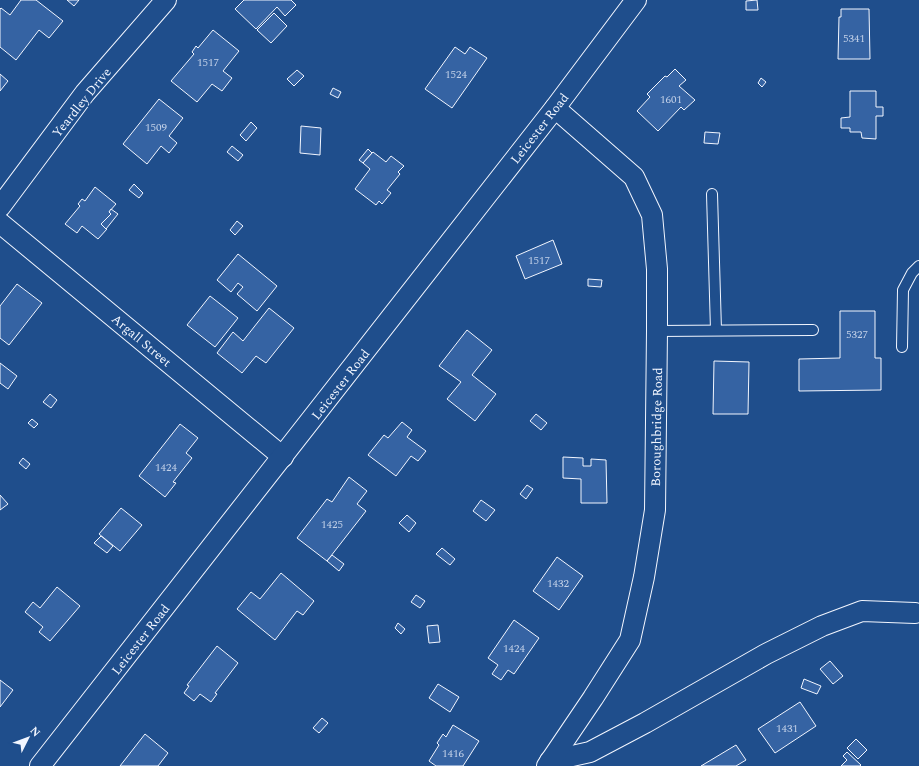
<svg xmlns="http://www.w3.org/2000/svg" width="919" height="766" font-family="Spectral,serif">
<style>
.building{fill:#3563a3;stroke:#f2f6ff}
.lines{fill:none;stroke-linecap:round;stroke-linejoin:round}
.lane-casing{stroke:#f2f6ff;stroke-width:12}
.street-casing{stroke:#f2f6ff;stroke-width:22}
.lane{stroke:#1f4e8c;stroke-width:10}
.street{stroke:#1f4e8c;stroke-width:20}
.labels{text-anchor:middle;stroke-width:3;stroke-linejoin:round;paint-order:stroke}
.number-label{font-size:11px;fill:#c3d1e8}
.street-label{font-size:13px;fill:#f2f6ff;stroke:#1f4e8c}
</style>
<rect width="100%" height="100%" fill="#1f4e8c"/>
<g class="building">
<polygon points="21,0 36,0 63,21 49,38 39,30 16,60 0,47 0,9 1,8 10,15"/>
<polygon points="67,0 79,0 74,6"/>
<polygon points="244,0 291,0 296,5 285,16 277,7 256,29 235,9"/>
<polygon points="757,0 758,10 746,10 746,1"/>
<polygon points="841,9 869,9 870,59 838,59 839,17 841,17"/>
<polygon points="274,13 287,26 271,43 257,30"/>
<polygon points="213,30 239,51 223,71 232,78 222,91 212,84 197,102 171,81 194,54 192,52 196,46 198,48"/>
<polygon points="455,47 465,54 470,47 487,58 452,108 425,89"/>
<polygon points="675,69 686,80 679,86 695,100 684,110 681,107 658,131 637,111 650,97 647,94 665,76 667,77"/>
<polygon points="297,70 304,76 294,86 287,79"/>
<polygon points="0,74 8,81 0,91"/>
<polygon points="761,78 766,82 762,87 758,83"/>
<polygon points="333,88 341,92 338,98 330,94"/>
<polygon points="850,91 876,91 876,107 883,107 883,116 876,116 876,139 862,138 861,132 850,132 850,128 841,128 841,118 850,117"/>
<polygon points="159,99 183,118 169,136 177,143 169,153 161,146 147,164 123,144"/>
<polygon points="251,122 257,128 246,141 240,135"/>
<polygon points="301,126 321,128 320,155 300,153"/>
<polygon points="705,132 720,133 718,144 704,143"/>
<polygon points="232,146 243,155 238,161 227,152"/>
<polygon points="368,149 372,153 363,163 359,160"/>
<polygon points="373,152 386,162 391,156 404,166 398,172 400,174 387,190 391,193 382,204 379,201 376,205 355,189 370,169 363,163"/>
<polygon points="134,184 143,193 139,198 129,190"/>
<polygon points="95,187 116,204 109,212 111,214 101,224 107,229 98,239 82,226 77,233 65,224 80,206 78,204 82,199 85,201"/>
<polygon points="111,209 118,214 106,229 101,224 111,214 109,212"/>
<polygon points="237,221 243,226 235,235 230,230"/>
<polygon points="553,240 562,264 525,279 516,256"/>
<polygon points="238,254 277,286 257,311 237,294 243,287 238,283 231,292 217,280"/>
<polygon points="588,279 602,280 601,287 588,286"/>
<polygon points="17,284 42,303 9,345 0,338 0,306"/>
<polygon points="210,296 238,318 215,347 187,325"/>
<polygon points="269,308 294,328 266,363 256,356 242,373 217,353 233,332 243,341"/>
<polygon points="840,311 875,311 875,358 881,358 881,390 799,391 799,359 840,358"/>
<polygon points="467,330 492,350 472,375 496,394 475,421 447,399 461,382 439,366"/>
<polygon points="714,361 749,362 748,414 713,414"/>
<polygon points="0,363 17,376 8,389 0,383"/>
<polygon points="50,394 57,400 51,408 43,402"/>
<polygon points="536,414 547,423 541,430 530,421"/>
<polygon points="32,419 38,424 34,428 28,423"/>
<polygon points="402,422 412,430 407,437 426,451 418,461 411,456 396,476 368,455 384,435 388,438"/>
<polygon points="180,424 198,438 186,453 192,458 173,482 176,483 165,497 139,476"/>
<polygon points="563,457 583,458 583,466 591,466 591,459 606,460 607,503 581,503 581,479 563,478"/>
<polygon points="23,458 30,464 26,469 19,463"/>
<polygon points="349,477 367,491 357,504 366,511 327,561 297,538 327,499 332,502"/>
<polygon points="527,485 533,489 526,499 520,494"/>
<polygon points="0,495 8,504 0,510"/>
<polygon points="481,500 495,510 486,521 473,511"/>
<polygon points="121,508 142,525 120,551 99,534"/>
<polygon points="407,515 416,523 409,532 399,523"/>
<polygon points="101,536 113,546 107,553 94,543"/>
<polygon points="442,548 455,559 450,565 436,554"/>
<polygon points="332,555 344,564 339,571 327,561"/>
<polygon points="557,557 583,576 559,610 533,591"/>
<polygon points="281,573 314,601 303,615 297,611 275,640 237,609 251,592 260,599"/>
<polygon points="57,587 80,606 50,641 39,632 43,627 25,612 33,602 40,608"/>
<polygon points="416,595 425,601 420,608 411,602"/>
<polygon points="514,620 539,638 514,674 508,670 501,680 492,674 498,665 488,658"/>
<polygon points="398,623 405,629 401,634 395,628"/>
<polygon points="438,625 440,642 429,643 427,626"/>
<polygon points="217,646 238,663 215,693 217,694 211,702 200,694 194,701 184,693 189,686 187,685"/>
<polygon points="830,661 843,676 833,684 820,669"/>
<polygon points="804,679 821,686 817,694 801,688"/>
<polygon points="0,680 13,690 0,707"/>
<polygon points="438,684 459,697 450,712 429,698"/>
<polygon points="800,702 816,726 775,753 758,729"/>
<polygon points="322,718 328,723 319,733 313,728"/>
<polygon points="453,725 479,741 463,766 436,766 429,761 439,745 437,743 443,734 446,737"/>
<polygon points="145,734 168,753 158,766 120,766"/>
<polygon points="856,739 867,750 858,759 847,748"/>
<polygon points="736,745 746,760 736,766 701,766"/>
<polygon points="847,752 861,765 860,766 841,766 847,760 843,756"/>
</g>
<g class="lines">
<defs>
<g id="lane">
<polyline points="712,194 716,330"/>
<polyline points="657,331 813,330"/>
<polyline points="902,347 903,290 912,273 919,266"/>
</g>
<g id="street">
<polyline points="0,207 85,93 166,0"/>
<polyline points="0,223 283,457"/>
<polyline points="550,761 590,752 645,723 766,654 822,626 862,611 915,613"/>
<polyline points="40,766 555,108 636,0"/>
<polyline points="547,766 593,698 630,640 644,577 655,510 657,331 657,269 652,215 634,177 555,108"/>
</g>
</defs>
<use href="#lane" class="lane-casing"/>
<use href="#street" class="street-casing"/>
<use href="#lane" class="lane"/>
<use href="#street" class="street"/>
</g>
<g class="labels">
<g class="number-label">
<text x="854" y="42">5341</text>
<text x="208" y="66">1517</text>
<text x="456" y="78">1524</text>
<text x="671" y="103">1601</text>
<text x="156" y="131">1509</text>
<text x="539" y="264">1517</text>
<text x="857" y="338">5327</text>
<text x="166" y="471">1424</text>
<text x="332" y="528">1425</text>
<text x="558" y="587">1432</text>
<text x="514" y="652">1424</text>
<text x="787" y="732">1431</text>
<text x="453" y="757">1416</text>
</g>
<g class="street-label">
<text transform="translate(81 102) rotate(-51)" y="5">Yeardley Drive</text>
<text transform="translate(539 128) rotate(-52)" y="5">Leicester Road</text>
<text transform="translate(142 340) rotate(40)" y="5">Argall Street</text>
<text transform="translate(340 384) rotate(-52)" y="5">Leicester Road</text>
<text transform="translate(656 427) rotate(-89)" y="5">Boroughbridge Road</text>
<text transform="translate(140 639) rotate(-52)" y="5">Leicester Road</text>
</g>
</g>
<g transform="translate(28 738) rotate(48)" stroke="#1f4e8c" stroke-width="3" paint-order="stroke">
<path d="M0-3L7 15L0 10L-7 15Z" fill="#f2f6ff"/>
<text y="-6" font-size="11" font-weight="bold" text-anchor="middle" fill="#f2f6ff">N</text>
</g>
</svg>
